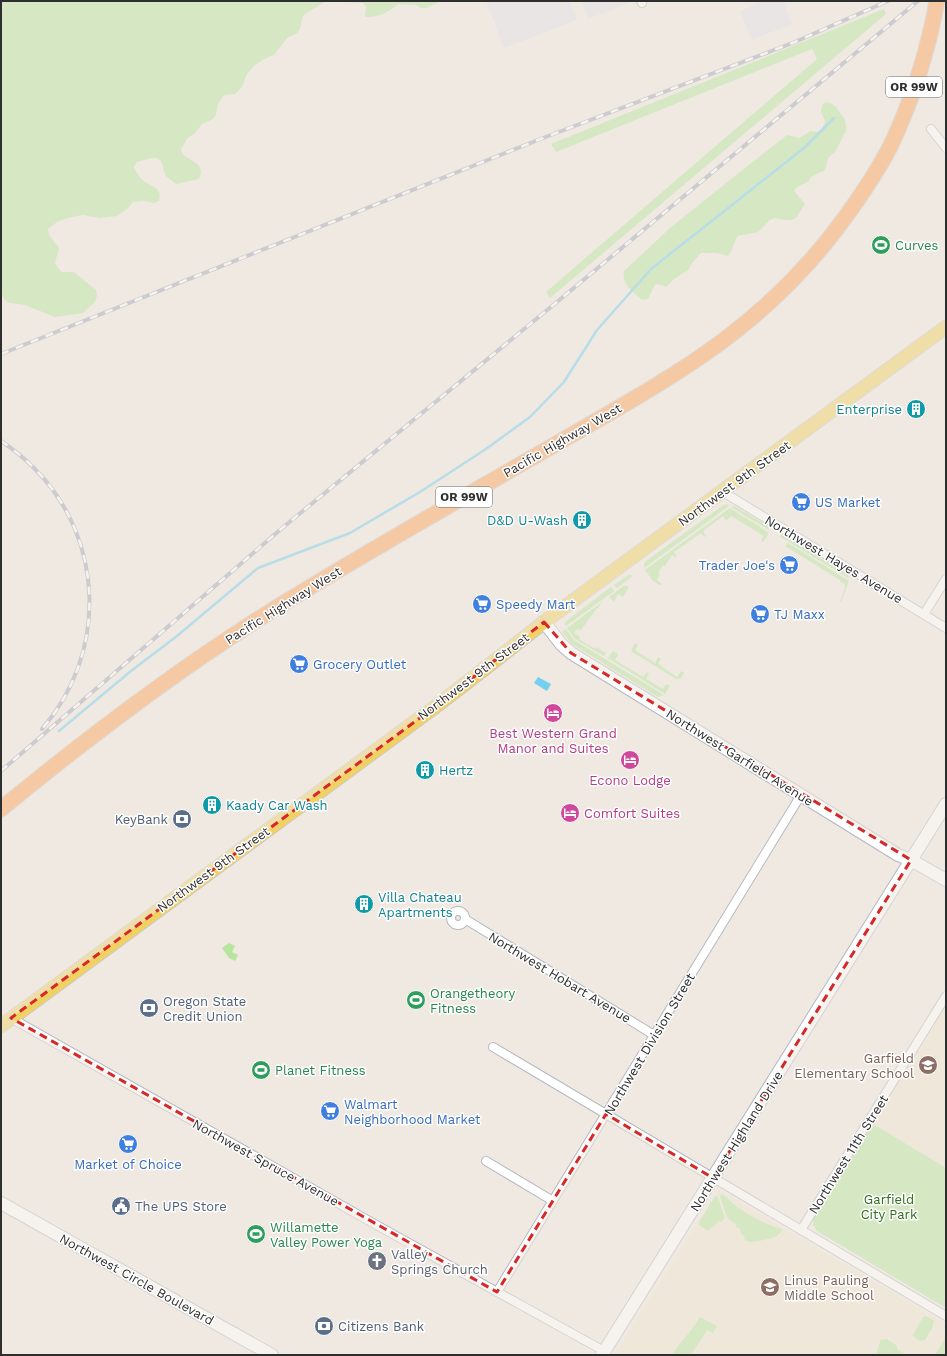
<svg xmlns="http://www.w3.org/2000/svg" width="947" height="1356" font-family="'Work Sans',sans-serif">
<style>
.industrial{fill:#e3e1e8}
.education{fill:#f0e6d1}
.green{fill:#b6e59e}
.water{fill:#75cff0}
.lines{fill:none;stroke-linecap:round;stroke-linejoin:round}
.stream{stroke:#75cff0;stroke-width:2.5}
.street-casing{stroke:#b4b7c1;stroke-width:10}
.secondary-casing{stroke:#b4b7c1;stroke-width:14}
.primary-casing{stroke:#c9c9c9;stroke-width:15}
.highway-casing{stroke:#c9c9c9;stroke-width:17}
.street{stroke:#fff;stroke-width:8}
.secondary{stroke:#fff;stroke-width:12}
.primary{stroke:#f2d163;stroke-width:13}
.highway{stroke:#ffa35c;stroke-width:15}
.rail-casing{stroke:#a3a6b8;stroke-width:4}
.rail{stroke:#fff;stroke-width:2.5;stroke-dasharray:8;stroke-linecap:butt}
.marked{fill:none;stroke:#d62828;stroke-width:3;stroke-dasharray:8 5;stroke-linejoin:round}
.labels{text-anchor:middle;stroke-width:3;stroke-linejoin:round;paint-order:stroke}
.shield{fill:#fff;stroke:#6d6d6d;stroke-width:1}
.shield-label{font-size:12px;font-weight:bold;fill:#2e2e2e}
.leisure-label{font-size:13px;fill:#27864d;stroke:#fff;text-anchor:start}
.culture-label{font-size:13px;fill:#0d838f;stroke:#fff;text-anchor:start}
.street-label{font-size:13px;fill:#2e2e2e;stroke:#fff}
.shop-label{font-size:13px;fill:#366cbe;stroke:#fff;text-anchor:start}
.hotel-label{font-size:13px;fill:#b23c85;stroke:#fff}
.service-label{font-size:13px;fill:#4e5e75;stroke:#fff;text-anchor:start}
.education-label{font-size:13px;fill:#785e54;stroke:#fff;text-anchor:end}
.park-label{font-size:13px;fill:#2c6e1b;stroke:#fff}
.worship-label{font-size:13px;fill:#5b616d;stroke:#fff;text-anchor:start}
</style>
<rect width="100%" height="100%" fill="#efe9e1"/>
<g class="industrial">
<polygon points="486,1 570,1 577,20 504,48"/>
<polygon points="581,1 628,1 629,3 588,19"/>
<polygon points="764,1 783,1 792,24 752,40 740,11"/>
</g>
<g class="education">
<polygon points="946,1006 946,1168 873,1124"/>
<polygon points="719,1189 820,1250 946,1324 946,1355 614,1355"/>
</g>
<g class="green">
<path d="M1,1H326L305,14L302,18L300,29L297,33L287,38L274,55L264,59L254,66L247,74L242,87L235,94L224,95L218,104L216,115L213,119L202,124L195,133L187,139L181,149C181,150 183,154 184,155C191,162 206,163 199,179L176,184C173,181 169,179 166,176C162,169 164,156 152,158C147,159 142,161 137,162L134,167C136,172 139,177 143,180C151,188 163,186 159,201L155,203L144,201L133,202L127,209L117,216L100,218L83,215L67,218L57,222L48,229L49,235L59,248L55,263L58,268L62,272H74L96,290L97,296L95,302L83,313L55,317L25,305L9,303L4,299L1,292Z"/>
<path d="M345,1H438L437,3L426,8H421L416,5L398,4C388,12 379,18 365,17L366,7L363,3L347,2Z"/>
<polygon points="884,9 886,14 550,298 546,292 817,59 812,49 556,152 551,144"/>
<path d="M826,102L831,103L836,107L845,120L846,126V131L838,146L836,151L828,158L825,170L811,177L808,182L797,187L794,191L805,204L796,218L791,220H785L775,218L770,220L758,232L738,236C733,242 733,250 728,256L717,253H701L693,262L688,270L674,279L666,287L662,285L656,284C652,289 651,294 648,299L642,300C634,292 621,285 624,271L670,228L736,175L787,135L799,138L811,131L817,132L822,130L825,121L821,112L822,105Z"/>
<polygon points="727,504 729,506 644,568 644,564 646,561 722,506"/>
<polygon points="734,506 767,525 769,530 731,507"/>
<polygon points="730,508 769,533 763,542 761,541 764,536 731,516 726,521 723,516 703,531 706,536 704,537 701,533 674,552 677,558 672,555 665,566 663,565 658,573 660,574 657,580 661,583 661,585 659,585 652,580 645,570"/>
<polygon points="782,535 847,574 850,579 779,536"/>
<polygon points="788,543 849,581 841,602 840,601 845,588 845,584 840,581 840,580 785,546"/>
<polygon points="630,575 633,576 617,588 614,585 627,576"/>
<polygon points="625,585 629,587 623,597 618,594 614,602 609,597"/>
<polygon points="611,587 614,591 566,626 565,625 565,622"/>
<polygon points="601,603 598,609 597,608 581,630 577,629 574,633 580,637 579,639 595,649 596,647 606,653 604,656 575,639 567,628"/>
<polygon points="566,629 574,640 664,695 658,697 572,644 562,632"/>
<polygon points="635,643 638,645 635,650 655,663 658,657 661,659 658,664 677,677 681,671 684,673 681,678 676,679 631,651"/>
<polygon points="613,651 618,654 615,660 643,677 647,672 649,674 646,679 663,689 666,684 670,686 665,694 608,658"/>
<polygon points="229,943 235,946 232,952 238,955 235,961 229,958 222,948"/>
<polygon points="873,1124 946,1168 946,1308 817,1231 813,1225 813,1219"/>
<path d="M721,1194C728,1197 730,1202 736,1206C750,1216 766,1225 782,1229C778,1238 773,1238 764,1240C757,1241 753,1244 745,1240L744,1237L741,1233L740,1229L736,1227L735,1223L732,1222L727,1217L720,1197Z"/>
<path d="M715,1196H717L718,1198L725,1218L721,1222L719,1221C715,1225 712,1227 708,1231L699,1225V1222Z"/>
<polygon points="926,1316 934,1321 932,1328 925,1340 920,1341 913,1336 913,1335 923,1317"/>
<path d="M700,1317L717,1326L713,1333L707,1330L691,1355H672C680,1342 692,1331 700,1317Z"/>
<polygon points="946,1337 946,1355 935,1355"/>
<polygon points="881,1339 884,1340 887,1339 897,1346 897,1349 904,1353 902,1355 876,1355"/>
</g>
<polygon class="water" points="538,677 551,684 547,691 534,683"/>
<g class="lines">
<polyline class="stream" points="59,731 131,671 177,636 258,568 350,533 420,492 486,449 530,417 564,382 597,330 651,269 804,148 834,118"/>
<defs>
<g id="street">
<polyline points="641,1 642,3"/>
<polyline points="931,129 946,148"/>
<polyline points="723,492 946,628"/>
<polyline points="924,614 946,579"/>
<circle cx="458" cy="918" r="7"/>
<polyline points="465,919 654,1035"/>
<polyline points="11,1018 380,1227 604,1351"/>
<polyline points="493,1047 946,1316"/>
<polyline points="486,1161 553,1201"/>
<polyline points="801,1230 946,996"/>
<polyline points="497,1292 801,795"/>
</g>
<g id="secondary">
<polyline points="544,622 561,644 571,653 898,855 911,860 946,880"/>
<polyline points="1,1203 272,1355"/>
<polyline points="602,1355 946,804"/>
</g>
<polyline id="primary" points="1,1026 439,704 492,663 544,622 946,327"/>
<path id="highway" d="M1,809C97,730 195,656 302,592C386,541 471,493 556,444C611,412 668,381 720,343C770,306 813,263 849,212C864,191 878,170 890,147C912,101 928,51 937,1"/>
</defs>
<use href="#street" class="street-casing"/>
<use href="#secondary" class="secondary-casing"/>
<use href="#primary" class="primary-casing"/>
<use href="#highway" class="highway-casing"/>
<use href="#street" class="street"/>
<use href="#secondary" class="secondary"/>
<use href="#primary" class="primary"/>
<use href="#highway" class="highway"/>
<defs>
<g id="rail">
<polyline points="1,354 543,138 795,42 888,1"/>
<path d="M1,441C13,449 24,458 34,468C105,539 108,653 42,729"/>
<polyline points="1,771 281,529 563,297 918,1"/>
</g>
</defs>
<use href="#rail" class="rail-casing"/>
<use href="#rail" class="rail"/>
</g>
<path d="M0 0H947V1356H0ZM544,622L571,653L911,860L713,1178L606,1114L497,1292L11,1018L439,704Z" fill="#efe9e1" fill-opacity=".55" fill-rule="evenodd"/>
<path class="marked" d="M544,622L571,653L911,860L713,1178L606,1114L497,1292L11,1018L439,704Z"/>
<defs>
<symbol id="stadium-disc" viewBox="-11 -11 22 22"><circle r="9.5" fill="#2e9e5b" stroke="#fff"/><path d="M0-5a6.5 5 0 1 0 0 10a6.5 5 0 1 0 0-10ZM-3.5-1.8h7v3.6h-7Z" fill="#fff"/></symbol>
<symbol id="building-disc" viewBox="-11 -11 22 22"><circle r="9.5" fill="#0f9aa8" stroke="#fff"/><path d="M-4-6H4V6H1V3H-1V6H-4ZM-2.5-4.3h1.7v1.8h-1.7ZM.8-4.3h1.7v1.8H.8ZM-2.5-1h1.7V.8h-1.7ZM.8-1h1.7V.8H.8Z" fill="#fff"/></symbol>
<symbol id="supermarket-disc" viewBox="-11 -11 22 22"><circle r="9.5" fill="#3f7fe0" stroke="#fff"/><path d="M-6-5.5h2.5l.6 2H6L4.5 2H-2.5L-4.4-4H-6ZM-1.5 3.2a1.3 1.3 0 1 0 .1 0ZM3 3.2a1.3 1.3 0 1 0 .1 0Z" fill="#fff"/></symbol>
<symbol id="hotel-disc" viewBox="-11 -11 22 22"><circle r="9.5" fill="#d1479c" stroke="#fff"/><path d="M-6-4.5h1.5V1H6V5H4.5V3h-9V5H-6ZM-4 0a1.8 1.8 0 1 1 3.6 0ZM.5 0V-2.5h3Q6-2.5 6 0Z" fill="#fff"/></symbol>
<symbol id="bank-disc" viewBox="-11 -11 22 22"><circle r="9.5" fill="#5c6f8a" stroke="#fff"/><path d="M-6-4H6V4H-6ZM0-2.3a2.3 2.3 0 1 0 0 4.6a2.3 2.3 0 1 0 0-4.6Z" fill="#fff"/></symbol>
<symbol id="school-disc" viewBox="-11 -11 22 22"><circle r="9.5" fill="#8d6e63" stroke="#fff"/><path d="M0-5L7-2L0 1L-7-2ZM-4 1L0 2.5L4 1V4Q0 6-4 4Z" fill="#fff"/></symbol>
<symbol id="civic-disc" viewBox="-11 -11 22 22"><circle r="9.5" fill="#5c6f8a" stroke="#fff"/><path d="M-.6-6.5H3V-4.5H.6V-3L4-1V1h2V6H-6V1h2V-1L-.6-3ZM-1.2 2.5V6h2.4V2.5Z" fill="#fff"/></symbol>
<symbol id="church-disc" viewBox="-11 -11 22 22"><circle r="9.5" fill="#6b7280" stroke="#fff"/><path d="M-1.2-6h2.4v3.5h3.3v2.4h-3.3V6h-2.4V-.1h-3.3v-2.4h3.3Z" fill="#fff"/></symbol>
</defs>
<g fill-rule="evenodd">
<use href="#stadium-disc" x="870" y="234" width="22" height="22"/>
<use href="#building-disc" x="905" y="398" width="22" height="22"/>
<use href="#supermarket-disc" x="790" y="491" width="22" height="22"/>
<use href="#building-disc" x="571" y="509" width="22" height="22"/>
<use href="#supermarket-disc" x="778" y="554" width="22" height="22"/>
<use href="#supermarket-disc" x="471" y="593" width="22" height="22"/>
<use href="#supermarket-disc" x="749" y="603" width="22" height="22"/>
<use href="#supermarket-disc" x="288" y="653" width="22" height="22"/>
<use href="#hotel-disc" x="542" y="702" width="22" height="22"/>
<use href="#hotel-disc" x="619" y="749" width="22" height="22"/>
<use href="#building-disc" x="414" y="759" width="22" height="22"/>
<use href="#building-disc" x="201" y="794" width="22" height="22"/>
<use href="#hotel-disc" x="559" y="802" width="22" height="22"/>
<use href="#bank-disc" x="171" y="808" width="22" height="22"/>
<use href="#building-disc" x="353" y="893" width="22" height="22"/>
<use href="#stadium-disc" x="405" y="989" width="22" height="22"/>
<use href="#bank-disc" x="138" y="997" width="22" height="22"/>
<use href="#school-disc" x="917" y="1054" width="22" height="22"/>
<use href="#stadium-disc" x="250" y="1059" width="22" height="22"/>
<use href="#supermarket-disc" x="319" y="1100" width="22" height="22"/>
<use href="#supermarket-disc" x="117" y="1133" width="22" height="22"/>
<use href="#civic-disc" x="110" y="1195" width="22" height="22"/>
<use href="#stadium-disc" x="245" y="1223" width="22" height="22"/>
<use href="#church-disc" x="366" y="1250" width="22" height="22"/>
<use href="#school-disc" x="759" y="1276" width="22" height="22"/>
<use href="#bank-disc" x="313" y="1315" width="22" height="22"/>
</g>
<g class="labels">
<g class="shield">
<rect x="886" y="77" width="56" height="20" rx="3"/>
<rect x="436" y="487" width="56" height="20" rx="3"/>
</g>
<g class="shield-label">
<text x="914" y="91">OR 99W</text>
<text x="464" y="501">OR 99W</text>
</g>
<g class="leisure-label">
<text x="895" y="250">Curves</text>
<text x="430" y="998">Orangetheory<tspan x="430" dy="15">Fitness</tspan></text>
<text x="275" y="1075">Planet Fitness</text>
<text x="270" y="1232">Willamette<tspan x="270" dy="15">Valley Power Yoga</tspan></text>
</g>
<g class="culture-label">
<text x="902" y="414" text-anchor="end">Enterprise</text>
<text x="568" y="525" text-anchor="end">D&amp;D U-Wash</text>
<text x="439" y="775">Hertz</text>
<text x="226" y="810">Kaady Car Wash</text>
<text x="378" y="902">Villa Chateau<tspan x="378" dy="15">Apartments</tspan></text>
</g>
<g class="street-label">
<text transform="translate(562 440) rotate(-30)" y="5">Pacific Highway West</text>
<text transform="translate(734 483) rotate(-36)" y="5">Northwest 9th Street</text>
<text transform="translate(834 559) rotate(31)" y="5">Northwest Hayes Avenue</text>
<text transform="translate(283 605) rotate(-32)" y="5">Pacific Highway West</text>
<text transform="translate(473 676) rotate(-37)" y="5">Northwest 9th Street</text>
<text transform="translate(740 757) rotate(32)" y="5">Northwest Garfield Avenue</text>
<text transform="translate(213 869) rotate(-36)" y="5">Northwest 9th Street</text>
<text transform="translate(560 977) rotate(31)" y="5">Northwest Hobart Avenue</text>
<text transform="translate(649 1044) rotate(-59)" y="5">Northwest Division Street</text>
<text transform="translate(736 1141) rotate(-58)" y="5">Northwest Highland Drive</text>
<text transform="translate(848 1154) rotate(-58)" y="5">Northwest 11th Street</text>
<text transform="translate(266 1162) rotate(29)" y="5">Northwest Spruce Avenue</text>
<text transform="translate(137 1279) rotate(29)" y="5">Northwest Circle Boulevard</text>
</g>
<g class="shop-label">
<text x="815" y="507">US Market</text>
<text x="775" y="570" text-anchor="end">Trader Joe's</text>
<text x="496" y="609">Speedy Mart</text>
<text x="774" y="619">TJ Maxx</text>
<text x="313" y="669">Grocery Outlet</text>
<text x="344" y="1109">Walmart<tspan x="344" dy="15">Neighborhood Market</tspan></text>
<text x="128" y="1169" text-anchor="middle">Market of Choice</text>
</g>
<g class="hotel-label">
<text x="553" y="738">Best Western Grand<tspan x="553" dy="15">Manor and Suites</tspan></text>
<text x="630" y="785">Econo Lodge</text>
<text x="584" y="818" text-anchor="start">Comfort Suites</text>
</g>
<g class="service-label">
<text x="168" y="824" text-anchor="end">KeyBank</text>
<text x="163" y="1006">Oregon State<tspan x="163" dy="15">Credit Union</tspan></text>
<text x="135" y="1211">The UPS Store</text>
<text x="338" y="1331">Citizens Bank</text>
</g>
<g class="education-label">
<text x="914" y="1063">Garfield<tspan x="914" dy="15">Elementary School</tspan></text>
<text x="784" y="1285" text-anchor="start">Linus Pauling<tspan x="784" dy="15">Middle School</tspan></text>
</g>
<g class="park-label">
<text x="889" y="1204">Garfield<tspan x="889" dy="15">City Park</tspan></text>
</g>
<g class="worship-label">
<text x="391" y="1259">Valley<tspan x="391" dy="15">Springs Church</tspan></text>
</g>
</g>
<rect width="947" height="1356" fill="none" stroke="#2e2e2e" stroke-width="4"/>
</svg>
